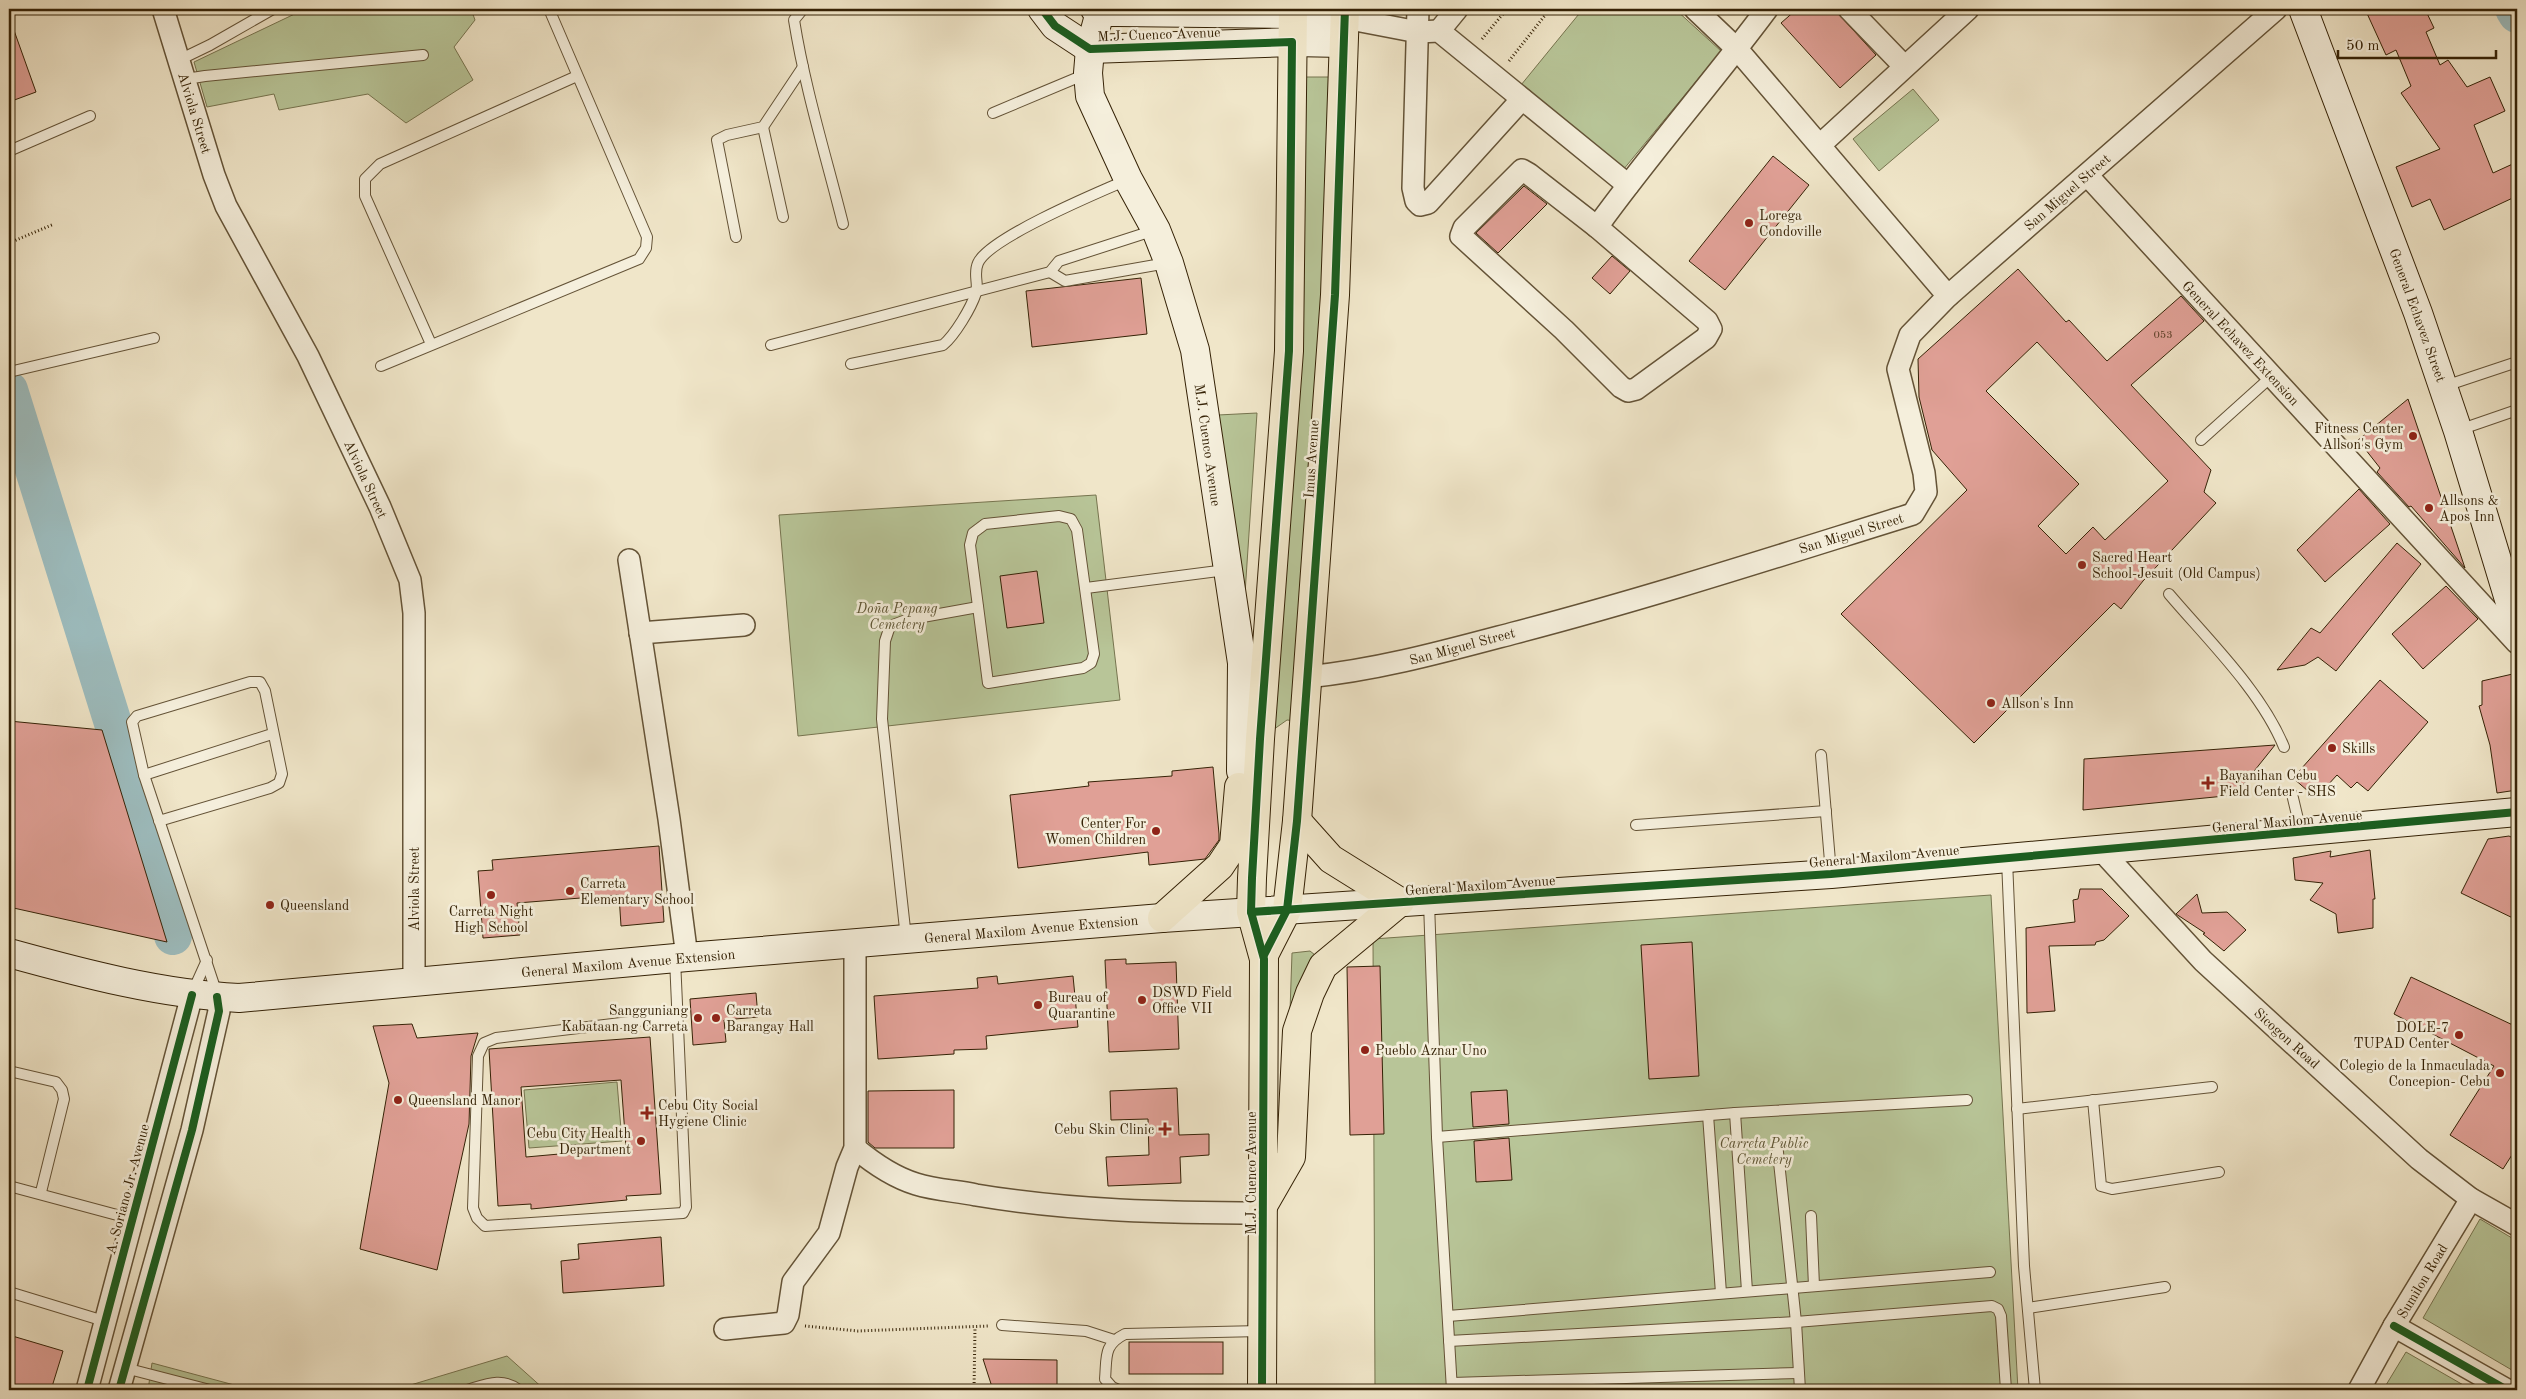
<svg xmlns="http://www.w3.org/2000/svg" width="2526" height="1399" font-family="'Old Standard TT',serif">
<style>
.green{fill:#b8c598;stroke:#76744f}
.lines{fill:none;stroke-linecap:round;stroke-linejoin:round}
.river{stroke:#9dbdbf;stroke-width:38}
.building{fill:#e0a096;stroke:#352206;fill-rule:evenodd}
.lane-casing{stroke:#645337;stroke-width:12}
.street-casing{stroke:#645337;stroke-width:24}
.secondary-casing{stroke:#352206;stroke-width:30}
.primary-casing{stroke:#352206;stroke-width:30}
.path{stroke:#352206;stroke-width:3;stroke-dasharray:1 2.5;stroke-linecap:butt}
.lane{stroke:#f5efdc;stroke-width:10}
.street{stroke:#f5efdc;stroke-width:21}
.secondary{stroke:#f5efdc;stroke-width:28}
.primary{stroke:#f0e6c9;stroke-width:28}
.cycleway-casing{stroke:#f5efdc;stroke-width:11}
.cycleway{stroke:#1b5e20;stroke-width:8}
.poi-dot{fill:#8f2418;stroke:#f5efdc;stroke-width:2}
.labels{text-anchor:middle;stroke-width:5;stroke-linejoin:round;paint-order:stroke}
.number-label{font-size:11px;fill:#60422a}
.street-label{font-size:14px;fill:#352206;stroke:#f5efdc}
.poi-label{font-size:14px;fill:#352206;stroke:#f5efdc;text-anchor:start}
.park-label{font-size:14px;font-style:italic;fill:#5c5332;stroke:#f5efdc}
</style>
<rect width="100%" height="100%" fill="#f0e6c9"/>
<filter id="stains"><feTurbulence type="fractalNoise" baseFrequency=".004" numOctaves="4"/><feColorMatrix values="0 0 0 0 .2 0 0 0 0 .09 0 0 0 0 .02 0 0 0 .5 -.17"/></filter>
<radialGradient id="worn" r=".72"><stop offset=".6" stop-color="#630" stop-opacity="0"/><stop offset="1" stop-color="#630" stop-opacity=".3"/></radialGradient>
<g class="green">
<polygon points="305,9 471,9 475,20 454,47 473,80 406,123 368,94 279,110 274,94 207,107 194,62"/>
<polygon points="1583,9 1675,9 1721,51 1623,170 1521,85"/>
<polygon points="1292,77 1341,77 1304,722 1287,720 1260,739"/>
<polygon points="1913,89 1939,120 1879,171 1853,139"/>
<polygon points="1257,413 1241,654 1218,415"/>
<polygon points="1096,495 1120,700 798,736 779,515"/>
<polygon points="1991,895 2018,1390 1375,1390 1373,939"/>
<polygon points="1310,951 1315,955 1290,1011 1292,953"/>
<polygon points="617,1082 622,1141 529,1148 524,1090"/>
<polygon points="2480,1219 2517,1241 2517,1373 2423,1318"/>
<polygon points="2406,1352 2472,1390 2383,1390"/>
<polygon points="507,1356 545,1390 394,1390"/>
<polygon points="152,1363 253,1390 148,1390"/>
</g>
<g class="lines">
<g class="river">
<polyline points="2514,9 2517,14"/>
<polyline points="9,390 167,896 173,936"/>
</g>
</g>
<g class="building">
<polygon points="1797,9 1834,9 1876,55 1840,88 1781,23"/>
<polygon points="2365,9 2425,9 2434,28 2426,32 2440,65 2448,60 2467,87 2490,77 2505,111 2474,125 2493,173 2517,162 2517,196 2444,230 2430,199 2412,207 2396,167 2440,149 2401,93 2411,86 2396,50 2386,55"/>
<polygon points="9,22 11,22 36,92 9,102"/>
<polygon points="1773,156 1809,185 1725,290 1689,261"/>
<polygon points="1524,186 1547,204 1498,253 1476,233"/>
<polygon points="1612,256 1630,271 1610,294 1592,278"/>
<path d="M2018,269L2066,322L2069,320L2107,361L2181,296L2204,321L2131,385L2211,470L2204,492L2216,503L2143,581L2121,609L2114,603L1974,743L1841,614L1967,490L1932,450L1919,397L1918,359ZM2037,342L2168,481L2105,540L2093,527L2066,554L2038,526L2079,484L1986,391Z"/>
<polygon points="1141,278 1147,334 1032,347 1026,291"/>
<polygon points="2408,399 2465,568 2411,506 2409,507 2377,472 2380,468 2358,440"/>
<polygon points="2359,489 2390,524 2325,582 2297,550"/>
<polygon points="2397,543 2421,564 2336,671 2318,657 2305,665 2277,670 2311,628 2320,633"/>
<polygon points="1037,571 1044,623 1007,628 1000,576"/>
<polygon points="2446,586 2478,619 2423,669 2392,634"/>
<polygon points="2517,673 2517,790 2497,793 2490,745 2479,706 2482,705 2482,681"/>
<polygon points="2380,680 2428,722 2368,791 2357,782 2351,788 2337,775 2316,798 2293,778"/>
<polygon points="9,721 102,730 167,942 9,907"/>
<polygon points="2275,745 2235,795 2083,810 2084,759"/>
<polygon points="1213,767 1219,834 1219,840 1205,859 1149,865 1148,852 1018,868 1010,795 1089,786 1088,782 1172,776 1172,771"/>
<polygon points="2509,836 2517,840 2517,920 2461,893 2488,839"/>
<polygon points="659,846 664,922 621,926 619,895 517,903 520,935 483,938 478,871 493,870 492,860"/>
<polygon points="2370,850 2375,899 2373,899 2373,928 2338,933 2336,914 2310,900 2323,883 2295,880 2293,858 2331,851 2330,857"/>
<polygon points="2080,889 2102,889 2129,916 2104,940 2096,942 2095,945 2049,946 2055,1011 2027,1013 2026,928 2075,922 2073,900 2078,899"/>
<polygon points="2197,894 2202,913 2227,912 2246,930 2224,951 2203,934 2205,933 2176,914"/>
<polygon points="1692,942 1699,1076 1649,1079 1641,945"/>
<polygon points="1126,959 1126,964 1176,962 1179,1049 1109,1052 1105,960"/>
<polygon points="1380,966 1384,1134 1350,1135 1347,967"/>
<polygon points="997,976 998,984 1073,976 1078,1027 986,1036 987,1049 954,1050 954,1054 878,1059 874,996 978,988 977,978"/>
<polygon points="2411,977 2517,1027 2517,1147 2503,1169 2450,1135 2494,1066 2394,1014"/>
<polygon points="756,993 758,1017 724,1020 726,1042 693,1045 690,999"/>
<polygon points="412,1024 417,1038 478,1033 471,1056 469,1124 437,1270 360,1249 389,1083 373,1026"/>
<path d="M650,1037L661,1194L626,1196L627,1200L531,1209V1204L498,1206L489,1049ZM621,1080L626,1148L526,1157L521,1087Z"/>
<polygon points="1177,1088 1179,1135 1209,1134 1209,1155 1180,1157 1181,1183 1108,1186 1106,1157 1149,1155 1148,1119 1111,1120 1110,1091"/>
<polygon points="954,1090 954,1148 875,1148 868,1142 868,1091"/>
<polygon points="1507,1090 1509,1124 1473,1127 1471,1092"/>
<polygon points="1509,1138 1512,1180 1476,1182 1474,1141"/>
<polygon points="661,1237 664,1286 563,1293 561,1261 579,1259 578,1244"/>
<polygon points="9,1335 63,1351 51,1390 9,1390"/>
<rect x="1129" y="1342" width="94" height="32"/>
<polygon points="983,1359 1057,1360 1057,1390 993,1390"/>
</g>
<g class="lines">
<defs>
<g id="lane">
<path d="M803,9L794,20C805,89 826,156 843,224"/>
<polyline points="179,60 210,45 273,9"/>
<polyline points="186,79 205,76 423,55"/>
<polyline points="993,113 1086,74"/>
<polyline points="763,127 783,217"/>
<polyline points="9,151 90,116"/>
<polyline points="736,237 717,140 727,135 763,127 803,67"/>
<polyline points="1050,272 1065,281 1167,263"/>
<polyline points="431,344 365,196 365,179 380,164 577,76"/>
<polyline points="771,345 1050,272 1059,261 1155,230"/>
<path d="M851,364L943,345C955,335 971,308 976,293C979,284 973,274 978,263C989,238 1099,192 1127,180"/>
<polyline points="381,366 639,259 646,248 647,237 549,9"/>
<polyline points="9,372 154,338"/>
<polyline points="2445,386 2517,362"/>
<polyline points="2459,430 2517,410"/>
<polyline points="2201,440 2271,377"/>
<polygon points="1059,516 1071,519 1077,530 1094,654 1091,663 1083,668 988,683 970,545 973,533 985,524"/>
<polyline points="1086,588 1226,570"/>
<path d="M2169,594C2208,640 2261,691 2284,747"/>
<polyline points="1821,755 1831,873"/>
<polyline points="144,775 272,734"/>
<polyline points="2292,794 2301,832"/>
<polyline points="159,821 270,788 279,783 282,774 265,691 260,682 250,682 137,716 132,722 144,775 217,994"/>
<polyline points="1636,825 1826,811"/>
<polyline points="2007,860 2024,1266 2035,1390"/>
<polyline points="1429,902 1437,1137 1452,1390"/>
<polyline points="906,938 882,719 885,641 890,626 906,620 978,607"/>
<polyline points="675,959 686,1207 683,1213 485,1226 477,1218 473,1208 478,1056 484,1043 496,1038 679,1016"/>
<polyline points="193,991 207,960"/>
<polyline points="9,1071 56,1082 62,1090 64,1099 41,1192"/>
<polyline points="2093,1100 2101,1186 2112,1189 2219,1172"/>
<polyline points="2017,1109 2212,1087"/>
<polyline points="1735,1113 1747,1291"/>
<polyline points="1708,1115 1721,1293"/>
<polyline points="1437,1137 1735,1113 1967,1100"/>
<polyline points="1777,1143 1796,1322 1800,1390"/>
<polyline points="9,1186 132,1219"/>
<polyline points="1811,1216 1814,1286"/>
<polyline points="9,1292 104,1321"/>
<polyline points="2028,1308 2165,1287"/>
<polyline points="1448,1316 1990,1272"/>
<polyline points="1002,1325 1086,1331 1114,1340"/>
<polyline points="1449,1341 1796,1322 1992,1306 1998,1309 2001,1316 2006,1390"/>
<polyline points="125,1368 210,1390"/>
<polyline points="1452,1383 1798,1373"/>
<path d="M467,1390C487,1384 502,1377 519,1390"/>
<path d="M1119,1390L1112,1387L1105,1379C1107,1357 1103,1345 1125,1334L1261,1331"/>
</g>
<g id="street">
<polyline points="163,9 214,175 226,206 308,356 380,507 410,580 414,613 414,983"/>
<polyline points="1418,9 1413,188 1416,201 1420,205 1428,203 1522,99"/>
<polyline points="1695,9 1737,49 1948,296"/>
<polyline points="1849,9 1904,66"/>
<polyline points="1345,18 1418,32 1439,31 1628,185"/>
<polyline points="1439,31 1457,9"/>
<polyline points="1820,145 1968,9"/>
<polygon points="1522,170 1529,174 1597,227 1707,321 1711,329 1706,338 1636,389 1628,391 1621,387 1564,330 1461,236 1464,228"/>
<polyline points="2087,175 2517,643"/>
<path d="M1597,227C1651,152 1712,83 1767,9"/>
<polyline points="629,560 669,819 687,957"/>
<polyline points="640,633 744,625"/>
<path d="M1307,677C1378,670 1446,651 1514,633C1649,598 1781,555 1913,514L1926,492L1924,473L1898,369L1910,335L1948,296L2276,9"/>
<polyline points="2100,849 2203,961 2419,1159 2471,1199 2517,1225"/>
<path d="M855,1148C873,1163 893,1177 916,1184C935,1190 957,1191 976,1195C1071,1211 1167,1213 1263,1213"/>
<polyline points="2394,1326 2507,1390"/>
<polyline points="725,1329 784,1323 788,1315 793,1282 829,1233 847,1167 855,1148 855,944"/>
<polyline points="87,1390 192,995"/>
<polyline points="119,1390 192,1130 219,1011 217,997"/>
<polyline points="2359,1390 2394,1326 2471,1199"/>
</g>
<g id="secondary">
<polyline points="1042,9 1055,26 1090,49 1292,42 1343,43"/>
<polyline points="1095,9 1100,12 1117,12 1293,14 1345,18"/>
<polyline points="2303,9 2418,313 2458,431 2517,626"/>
<polyline points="1100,12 1090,49 1088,73 1090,96 1128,179 1156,230 1169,263 1195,350 1242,663 1241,771"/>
<path d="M9,953C85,974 161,994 239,998L687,957L1162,918L1831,874L2517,812"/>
</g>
<g id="primary">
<polyline points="1162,918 1220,866 1234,845 1239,787"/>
<polyline points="1264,955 1287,910 1297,821 1335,295 1345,9"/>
<polyline points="1264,1204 1291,1157 1297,1031 1310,993 1323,966 1400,902 1331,859 1297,821"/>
<polyline points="1262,1390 1264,959 1251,912 1252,878 1260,739 1289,351 1293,9"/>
</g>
</defs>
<use href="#lane" class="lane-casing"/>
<use href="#street" class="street-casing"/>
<use href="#secondary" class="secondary-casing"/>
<use href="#primary" class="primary-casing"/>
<g class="path">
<polyline points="1482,39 1507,9"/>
<polyline points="1509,61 1550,9"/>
<polyline points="9,243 54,224"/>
<polyline points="805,1326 858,1331 988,1326"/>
<polyline points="974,1390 975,1327"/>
</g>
<use href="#lane" class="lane"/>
<use href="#street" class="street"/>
<use href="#secondary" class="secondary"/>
<use href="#primary" class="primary"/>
<defs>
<g id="cycleway">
<polyline points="1042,9 1055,26 1090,49 1292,42 1289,351 1260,739 1252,878 1251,912 1264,959 1262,1390"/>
<polyline points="1251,912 1831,874 2517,812"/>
<polyline points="1264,955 1287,910 1297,821 1335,295 1345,9"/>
<polyline points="2394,1326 2507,1390"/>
<polyline points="87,1390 192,995"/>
<polyline points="119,1390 192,1130 219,1011 217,997"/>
</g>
</defs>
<use href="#cycleway" class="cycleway-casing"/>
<use href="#cycleway" class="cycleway"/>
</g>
<g class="poi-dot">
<circle cx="1749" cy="223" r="5"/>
<circle cx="2413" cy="436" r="5"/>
<circle cx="2429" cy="508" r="5"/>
<circle cx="2082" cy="565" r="5"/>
<circle cx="1991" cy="703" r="5"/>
<circle cx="2332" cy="748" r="5"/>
<path d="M2205.5 775.5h5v5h5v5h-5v5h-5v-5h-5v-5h5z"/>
<circle cx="1156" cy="831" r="5"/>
<circle cx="570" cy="891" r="5"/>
<circle cx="491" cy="895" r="5"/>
<circle cx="270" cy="905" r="5"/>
<circle cx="1142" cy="1000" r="5"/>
<circle cx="1038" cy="1005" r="5"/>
<circle cx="698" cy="1018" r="5"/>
<circle cx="716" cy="1018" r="5"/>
<circle cx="2459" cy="1035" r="5"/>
<circle cx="1365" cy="1050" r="5"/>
<circle cx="2500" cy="1073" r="5"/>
<circle cx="398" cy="1100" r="5"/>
<path d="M644.5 1105.5h5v5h5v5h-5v5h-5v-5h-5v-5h5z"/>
<path d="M1162.5 1121.5h5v5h5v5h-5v5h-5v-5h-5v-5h5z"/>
<circle cx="641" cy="1141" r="5"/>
</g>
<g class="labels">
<g class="number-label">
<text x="2163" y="338">053</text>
</g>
<g class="street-label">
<text transform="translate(1159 34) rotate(-2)" y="5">M.J. Cuenco Avenue</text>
<text transform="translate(195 113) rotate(73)" y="5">Alviola Street</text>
<text transform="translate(2067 192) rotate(-41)" y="5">San Miguel Street</text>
<text transform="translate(2418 315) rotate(70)" y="5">General Echavez Street</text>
<text transform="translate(2241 343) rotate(47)" y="5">General Echavez Extension</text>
<text transform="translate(1208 445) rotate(82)" y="5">M.J. Cuenco Avenue</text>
<text transform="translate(1311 459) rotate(-86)" y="5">Imus Avenue</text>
<text transform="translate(366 479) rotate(65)" y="5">Alviola Street</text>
<text transform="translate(1851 533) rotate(-17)" y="5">San Miguel Street</text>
<text transform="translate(1462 646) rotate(-15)" y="5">San Miguel Street</text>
<text transform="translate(2287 821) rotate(-5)" y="5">General Maxilom Avenue</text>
<text transform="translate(1884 856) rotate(-5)" y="5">General Maxilom Avenue</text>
<text transform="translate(1480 885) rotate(-4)" y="5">General Maxilom Avenue</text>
<text transform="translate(414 889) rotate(-90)" y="5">Alviola Street</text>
<text transform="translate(1031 929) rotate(-5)" y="5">General Maxilom Avenue Extension</text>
<text transform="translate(628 963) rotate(-5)" y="5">General Maxilom Avenue Extension</text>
<text transform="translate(2287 1038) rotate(42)" y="5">Sicogon Road</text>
<text transform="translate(1251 1173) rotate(-90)" y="5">M.J. Cuenco Avenue</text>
<text transform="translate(127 1189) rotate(-75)" y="5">A. Soriano Jr. Avenue</text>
<text transform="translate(2422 1281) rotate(-59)" y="5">Sumilon Road</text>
</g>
<g class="poi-label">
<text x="1759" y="220">Lorega<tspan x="1759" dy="16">Condoville</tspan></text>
<text x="2403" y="433" text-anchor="end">Fitness Center<tspan x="2403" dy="16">Allson's Gym</tspan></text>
<text x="2439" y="505">Allsons &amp;<tspan x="2439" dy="16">Apos Inn</tspan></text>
<text x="2092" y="562">Sacred Heart<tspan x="2092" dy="16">School-Jesuit (Old Campus)</tspan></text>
<text x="2001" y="708">Allson's Inn</text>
<text x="2342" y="753">Skills</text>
<text x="2219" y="780">Bayanihan Cebu<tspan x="2219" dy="16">Field Center - SHS</tspan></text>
<text x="1146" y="828" text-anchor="end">Center For<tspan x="1146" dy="16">Women Children</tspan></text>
<text x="580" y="888">Carreta<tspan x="580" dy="16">Elementary School</tspan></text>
<text x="280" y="910">Queensland</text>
<text x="491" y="916" text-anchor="middle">Carreta Night<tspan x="491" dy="16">High School</tspan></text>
<text x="1152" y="997">DSWD Field<tspan x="1152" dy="16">Office VII</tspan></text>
<text x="1048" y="1002">Bureau of<tspan x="1048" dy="16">Quarantine</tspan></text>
<text x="688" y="1015" text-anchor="end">Sangguniang<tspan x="688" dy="16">Kabataan ng Carreta</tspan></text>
<text x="726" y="1015">Carreta<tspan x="726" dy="16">Barangay Hall</tspan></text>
<text x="2449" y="1032" text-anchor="end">DOLE-7<tspan x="2449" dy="16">TUPAD Center</tspan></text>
<text x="1375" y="1055">Pueblo Aznar Uno</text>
<text x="2490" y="1070" text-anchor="end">Colegio de la Inmaculada<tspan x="2490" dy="16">Concepion- Cebu</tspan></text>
<text x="408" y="1105">Queensland Manor</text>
<text x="658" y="1110">Cebu City Social<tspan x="658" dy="16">Hygiene Clinic</tspan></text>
<text x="1154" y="1134" text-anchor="end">Cebu Skin Clinic</text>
<text x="631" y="1138" text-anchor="end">Cebu City Health<tspan x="631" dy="16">Department</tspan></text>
</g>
<g class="park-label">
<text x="897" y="613">Doña Pepang<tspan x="897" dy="16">Cemetery</tspan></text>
<text x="1764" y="1148">Carreta Public<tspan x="1764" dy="16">Cemetery</tspan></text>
</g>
</g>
<rect width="2526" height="1399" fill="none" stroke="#f0e6c9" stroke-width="30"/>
<rect x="10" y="10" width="2506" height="1379" fill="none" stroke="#352206" stroke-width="2.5"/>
<rect x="15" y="15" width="2496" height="1369" fill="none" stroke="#352206"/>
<path d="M2338 50v8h158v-8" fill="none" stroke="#352206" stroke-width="2.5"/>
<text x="2346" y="50" font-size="15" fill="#352206" stroke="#f5efdc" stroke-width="4" paint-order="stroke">50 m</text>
<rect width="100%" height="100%" filter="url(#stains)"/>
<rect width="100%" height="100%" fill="url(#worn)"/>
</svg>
